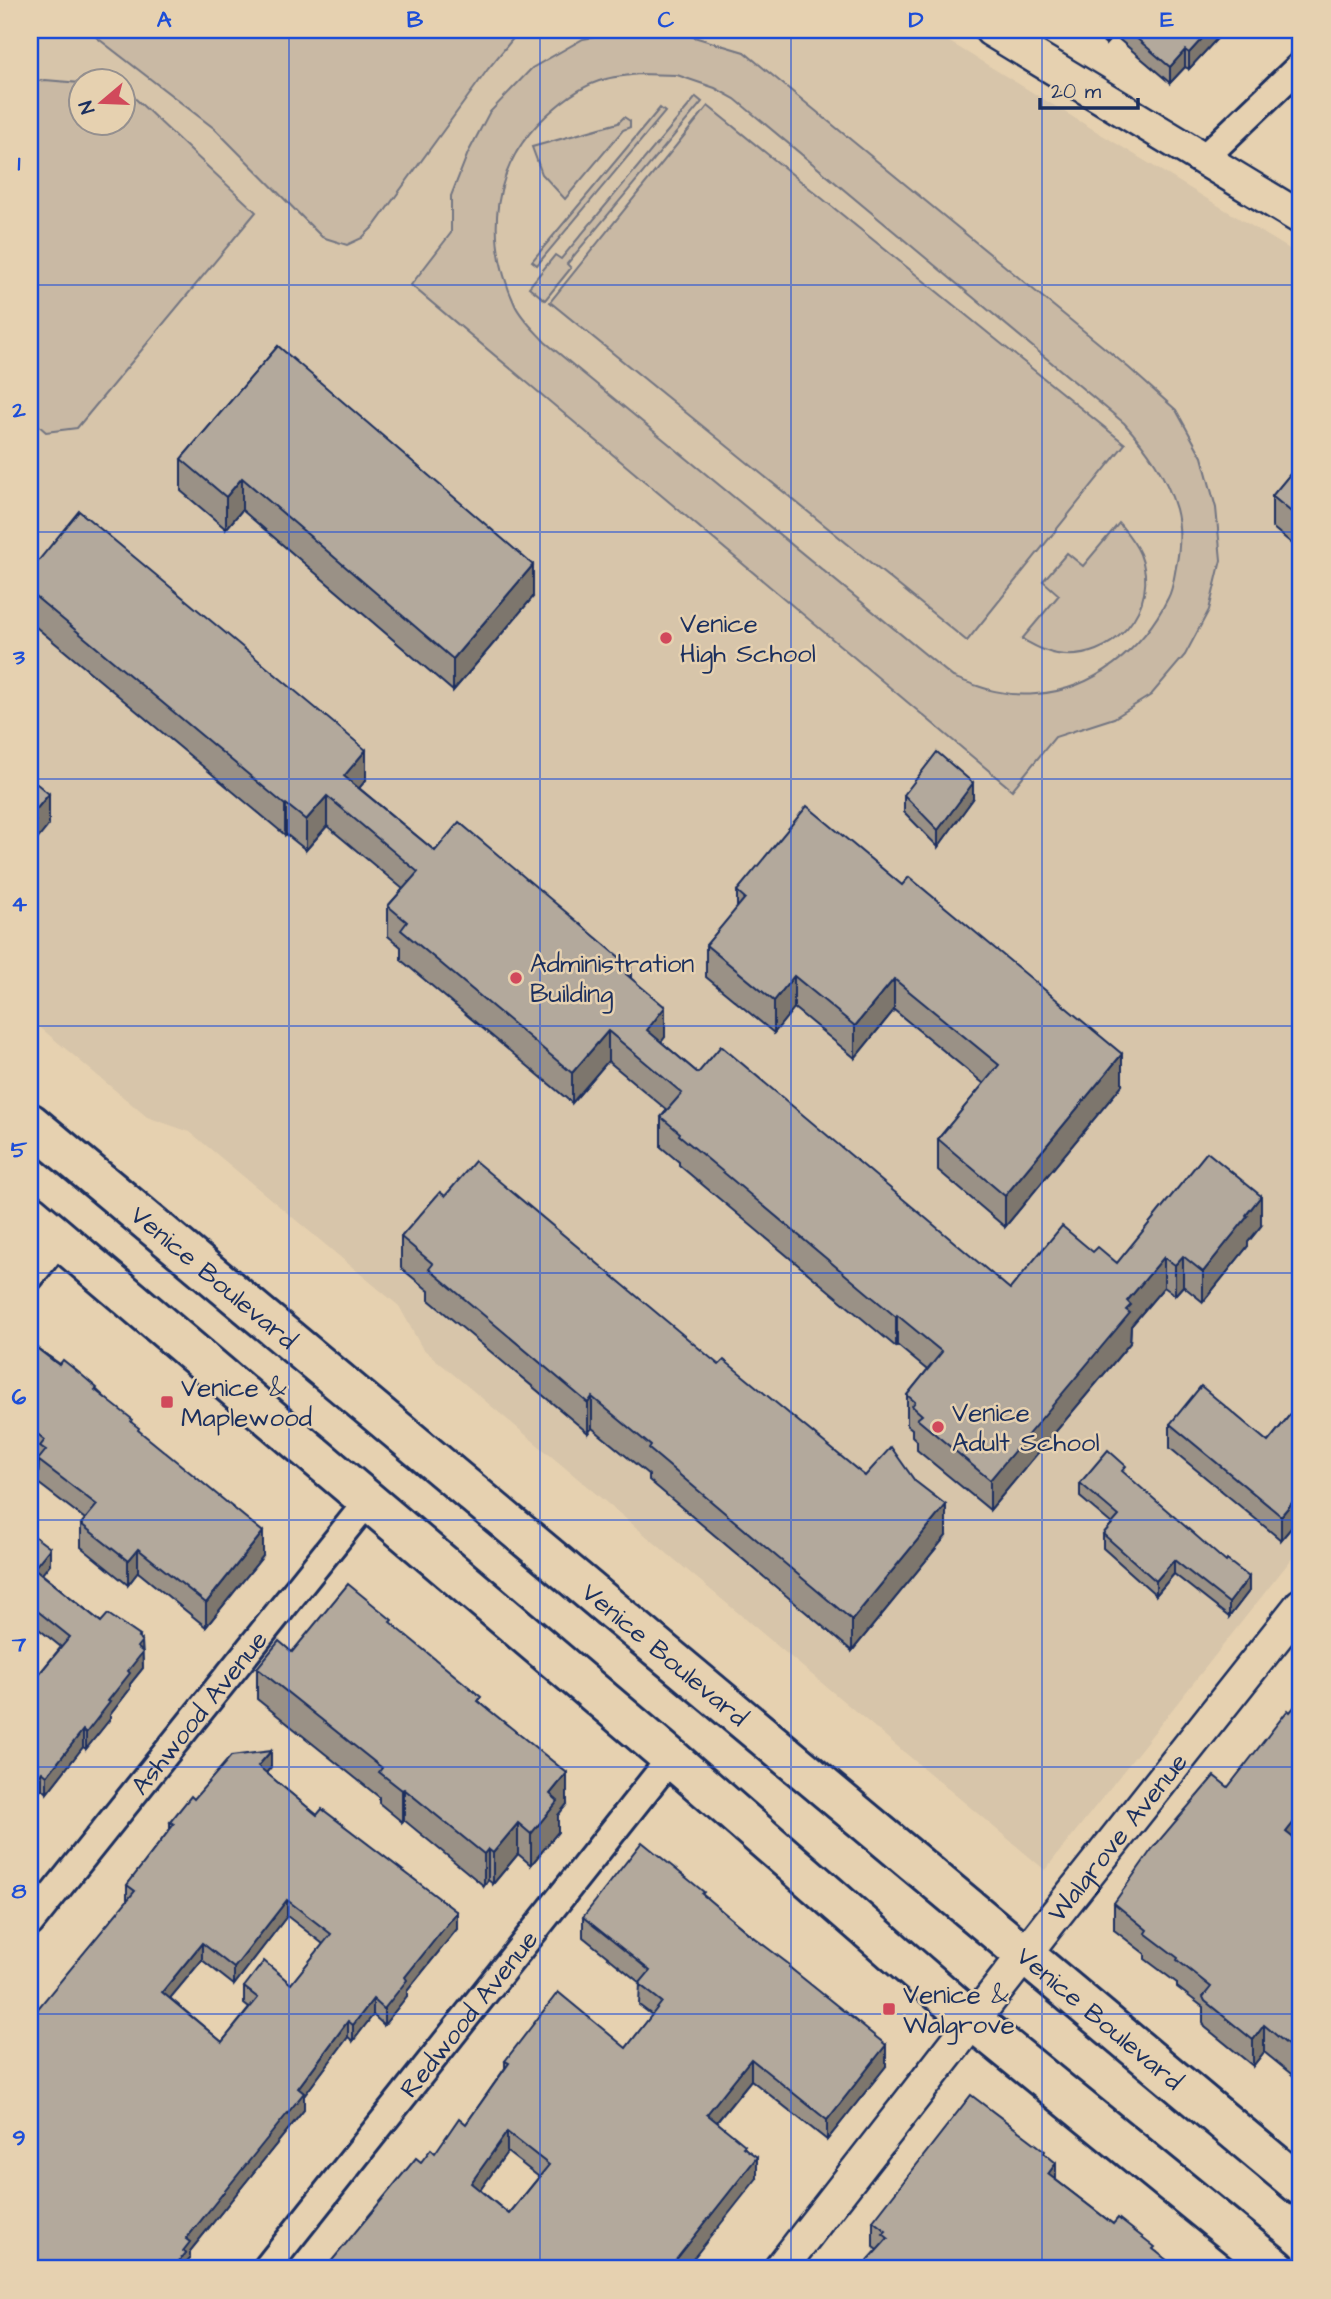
<svg xmlns="http://www.w3.org/2000/svg" width="1331" height="2299" font-family="'Architects Daughter',sans-serif">
<style>
.built{fill:#d7c5aa;fill-rule:evenodd}
.green{fill:#c9b9a4;stroke:#727481;stroke-width:2;fill-rule:evenodd}
.lines{fill:none;stroke-linecap:round;stroke-linejoin:round}
.minor-casing{stroke:#1b2f5e;stroke-width:32}
.tertiary-casing{stroke:#1b2f5e;stroke-width:37}
.primary-casing{stroke:#1b2f5e;stroke-width:44}
.minor{stroke:#e6d1b0;stroke-width:26}
.tertiary{stroke:#e6d1b0;stroke-width:32}
.primary{stroke:#e6d1b0;stroke-width:38}
.wall{fill:#9a9186;stroke:#1b2f5e;stroke-width:2;fill-rule:evenodd}
.shaded-wall{fill:#7d766d;stroke:#1b2f5e;stroke-width:2}
.building{fill:#b3a99c;stroke:#1b2f5e;stroke-width:2;fill-rule:evenodd}
.grid{fill:none;stroke:#1d4ed8;stroke-width:2;stroke-opacity:0.55}
.poi-dot{fill:#d1495b;stroke:#e6d1b0;stroke-width:2.5}
.labels{text-anchor:middle;stroke-width:5;stroke-linejoin:round;paint-order:stroke}
.poi-label{font-size:26px;fill:#1b2f5e;stroke:#e6d1b0;text-anchor:start}
.street-label{font-size:26px;fill:#1b2f5e;stroke:#e6d1b0}
.neatline{fill:none;stroke:#1d4ed8;stroke-width:2.5}
.grid-label{font-size:23px;text-anchor:middle;font-weight:bold;fill:#1d4ed8}
</style>
<rect width="100%" height="100%" fill="#e6d1b0"/>
<filter id="ink" filterUnits="userSpaceOnUse"><feTurbulence type="fractalNoise" baseFrequency=".0143" numOctaves="2"/><feDisplacementMap in="SourceGraphic" scale="14" xChannelSelector="R" yChannelSelector="G"/><feConvolveMatrix kernelMatrix="1 2 1 2 8 2 1 2 1" color-interpolation-filters="sRGB"/></filter>
<g filter="url(#ink)">
<path class="built" d="M30,30H930L1301,256V1547L1045,1870L422,1348L399,1306L190,1132L147,1117L30,1019ZM80,80H122V122H80Z"/>
<g class="green">
<polygon points="87,30 520,30 488,69 374,226 362,238 347,245 322,237 215,129"/>
<path d="M636,30L684,34L744,52L1129,368L1176,410L1202,457L1216,508L1221,560L1209,610L1185,655L1151,695L1114,718L1055,737L1012,790L411,285L451,233V196L468,153L489,113L532,68L583,39ZM638,74L677,75L715,88L735,99L1124,423C1147,449 1166,475 1176,509C1181,528 1180,548 1176,567C1174,577 1173,589 1168,598C1143,649 1094,690 1036,694C1004,697 982,688 953,677L545,342C535,331 521,318 515,305C484,237 491,166 547,115C563,100 585,84 606,79C616,76 627,76 638,74Z"/>
<polygon points="45,80 80,83 80,122 122,122 123,87 256,212 77,428 46,432 30,418 30,82"/>
<polygon points="696,97 702,102 567,264 571,268 545,300 529,287 555,255 561,259"/>
<polygon points="708,106 1125,444 967,641 550,302"/>
<polygon points="660,108 665,112 537,265 532,261"/>
<polygon points="624,117 630,121 630,127 623,130 565,199 542,174 532,147 618,123"/>
<path d="M1119,523C1127,533 1135,542 1140,554C1162,607 1112,664 1057,654C1044,652 1033,645 1022,639L1059,595L1043,581L1067,553L1083,566Z"/>
</g>
<g class="lines">
<defs>
<g id="minor">
<polyline points="1203,159 1301,65"/>
<polyline points="30,1277 60,1239"/>
<path id="s1" d="M30,1923L368,1501"/>
<path id="s2" d="M266,2269L671,1758"/>
</g>
<g id="tertiary">
<polyline points="991,30 1301,218"/>
<path id="s3" d="M780,2269L1053,1918L1301,1605"/>
</g>
<g id="primary">
<path id="s4" d="M30,1123L1301,2186"/>
<polyline points="30,1214 671,1758 973,2021 1277,2269"/>
</g>
</defs>
<use href="#minor" class="minor-casing"/>
<use href="#tertiary" class="tertiary-casing"/>
<use href="#primary" class="primary-casing"/>
<use href="#minor" class="minor"/>
<use href="#tertiary" class="tertiary"/>
<use href="#primary" class="primary"/>
</g>
<g class="wall">
<polygon points="1090,30 1225,30 1189,69 1185,67 1170,83 1114,35 1106,44"/>
<polygon points="278,346 533,597 453,691 242,510 226,529 181,491 181,459"/>
<polygon points="1301,461 1301,551 1272,527 1272,496"/>
<polygon points="30,571 366,780 359,788 435,851 631,979 665,1037 661,1042 698,1073 1010,1289 1093,1252 1117,1263 1261,1226 1248,1242 1248,1246 1203,1302 1183,1286 1175,1295 1164,1287 1131,1326 1130,1343 990,1510 917,1450 917,1441 912,1436 912,1429 907,1425 907,1395 927,1370 897,1345 896,1347 679,1165 679,1162 661,1147 661,1117 667,1110 608,1061 572,1103 401,960 401,947 388,936 388,906 403,889 327,826 306,850 286,834 285,835 30,622"/>
<polygon points="904,795 973,799 938,847 904,812"/>
<polygon points="737,891 1122,1085 1005,1227 938,1170 938,1139 984,1084 894,1010 855,1058 794,1008 774,1033 706,977 706,945 737,909"/>
<polygon points="445,1196 719,1365 865,1476 946,1536 852,1651 649,1480 649,1475 592,1428 588,1433 429,1300 429,1291 401,1268 401,1237"/>
<polygon points="30,1343 97,1390 132,1423 139,1431 263,1556 206,1627 138,1572 128,1585 81,1547 81,1524 85,1519 38,1483 39,1459 30,1452"/>
<polygon points="1301,1401 1301,1516 1281,1540 1170,1448 1170,1424 1268,1442"/>
<polygon points="1126,1475 1249,1591 1229,1617 1174,1574 1156,1595 1103,1548 1103,1534 1112,1524 1080,1497 1080,1483"/>
<polygon points="30,1533 50,1564 42,1574 101,1622 142,1641 143,1668 130,1684 130,1689 110,1715 110,1719 86,1749 83,1747 47,1793 42,1788 30,1804 30,1674 35,1679 61,1647 30,1622"/>
<polygon points="392,1624 481,1703 567,1804 558,1815 558,1832 531,1865 518,1854 493,1884 488,1880 484,1886 404,1820 402,1822 379,1803 379,1797 257,1699 257,1668 292,1652"/>
<path d="M271,1767L266,1773L317,1815L457,1929L407,1991V1996L384,2025L373,2015L353,2041L348,2037L304,2096V2110L190,2251V2259L186,2263V2269H30L127,1901V1885L170,1829V1822L194,1799ZM287,1916L323,1944L291,1984L244,1987V2004L249,2008L222,2042L170,1998L202,1960L234,1985Z"/>
<polygon points="1299,1842 1301,1844 1301,2082 1264,2052 1253,2066 1205,2027 1203,2023 1203,2007 1177,1987 1177,1983 1145,1959 1145,1954 1114,1930 1114,1903"/>
<path d="M704,1896L790,1968L886,2066L827,2140L751,2080L717,2122L745,2148L757,2178L325,2269L421,2162L435,2153L466,2124L505,2068V2061L626,2048L652,2015L639,2005L640,1983L583,1937V1917ZM507,2152L539,2177L509,2214L480,2190Z"/>
<polygon points="1045,2154 1056,2180 1113,2224 1155,2251 877,2250 873,2247 873,2221"/>
</g>
<g class="shaded-wall">
<polygon points="1106,30 1114,30 1114,35 1106,44"/>
<polygon points="1210,30 1225,30 1189,69 1189,53"/>
<polygon points="1185,50 1185,67 1170,83 1170,67"/>
<polygon points="242,478 242,510 226,529 226,497"/>
<polygon points="33,480 33,504 30,508 30,484"/>
<polygon points="533,565 533,597 453,691 453,659"/>
<polygon points="366,750 366,780 344,806 344,776"/>
<polygon points="973,783 973,799 938,847 938,830"/>
<polygon points="49,794 49,825 36,841 36,856 30,860 30,828 34,812"/>
<polygon points="327,796 327,826 306,850 306,820"/>
<polygon points="286,804 286,834 285,835 285,805"/>
<polygon points="631,967 631,997 626,974"/>
<polygon points="794,976 794,1008 774,1033 774,1001"/>
<polygon points="894,979 894,1010 855,1058 855,1026"/>
<polygon points="665,1007 665,1037 647,1060 647,1030"/>
<polygon points="608,1031 608,1061 572,1103 572,1073"/>
<polygon points="1122,1054 1122,1085 1005,1227 1005,1196"/>
<polygon points="1261,1196 1261,1226 1248,1242 1248,1246 1203,1302 1203,1272"/>
<polygon points="1183,1256 1183,1286 1175,1295 1175,1265"/>
<polygon points="1164,1257 1164,1287 1131,1326 1130,1343 990,1510 990,1480 1127,1301"/>
<polygon points="897,1315 897,1345 896,1347 896,1317"/>
<polygon points="592,1397 592,1428 588,1433 588,1403"/>
<polygon points="1301,1492 1301,1516 1281,1540 1281,1516"/>
<polygon points="946,1505 946,1536 852,1651 852,1620"/>
<polygon points="263,1532 263,1556 206,1627 206,1603"/>
<polygon points="50,1548 50,1564 34,1584 34,1568"/>
<polygon points="138,1549 138,1572 128,1585 128,1561"/>
<polygon points="1174,1560 1174,1574 1156,1595 1156,1581"/>
<polygon points="1249,1577 1249,1591 1229,1617 1229,1603"/>
<polygon points="140,1636 140,1644 142,1641 143,1668 130,1684 130,1689 110,1715 110,1719 86,1749 86,1733 108,1701 137,1647"/>
<polygon points="83,1730 83,1747 47,1793 47,1776"/>
<polygon points="271,1751 271,1767 258,1783 258,1766"/>
<polygon points="42,1772 42,1788 30,1804 30,1787"/>
<polygon points="567,1773 567,1804 558,1815 558,1832 531,1865 531,1834 550,1794"/>
<polygon points="404,1789 404,1820 402,1822 402,1790"/>
<polygon points="1301,1813 1301,1839 1286,1859 1286,1832"/>
<polygon points="518,1823 518,1854 493,1884 493,1853"/>
<polygon points="488,1849 488,1880 484,1886 484,1854"/>
<polygon points="287,1900 287,1916 234,1985 234,1968"/>
<polygon points="457,1912 457,1929 407,1991 407,1996 384,2025 384,2009 405,1977"/>
<polygon points="202,1943 202,1960 162,2008 162,1992"/>
<polygon points="373,1999 373,2015 353,2041 353,2025"/>
<polygon points="348,2021 348,2037 304,2096 304,2110 190,2251 190,2259 186,2263 186,2269 172,2269 183,2251 186,2239"/>
<polygon points="1264,2025 1264,2052 1253,2066 1253,2040"/>
<polygon points="886,2045 886,2066 827,2140 827,2120"/>
<polygon points="751,2059 751,2080 707,2134 707,2114"/>
<polygon points="507,2132 507,2152 471,2203 471,2183"/>
<polygon points="757,2157 757,2178 685,2269 671,2269 671,2266"/>
<polygon points="1056,2163 1056,2189 1048,2174"/>
<polygon points="46,2262 46,2269 41,2269"/>
</g>
<g class="building">
<polygon points="1127,30 1210,30 1189,53 1185,50 1170,67"/>
<polygon points="278,346 533,565 453,659 242,478 226,497 181,459"/>
<polygon points="1301,461 1301,520 1272,496"/>
<polygon points="79,511 366,750 344,776 435,851 459,822 631,967 626,974 665,1007 647,1030 698,1073 721,1046 1010,1289 1062,1226 1093,1252 1098,1247 1117,1263 1207,1152 1261,1196 1246,1215 1248,1216 1203,1272 1183,1256 1175,1265 1164,1257 1127,1301 1131,1305 1126,1310 1130,1313 990,1480 917,1419 922,1415 912,1406 915,1402 907,1395 942,1352 897,1315 896,1317 679,1135 680,1133 661,1117 682,1093 608,1031 572,1073 401,930 407,922 388,906 418,872 327,796 306,820 286,804 285,805 30,592 30,571"/>
<polygon points="937,752 973,783 938,830 904,795"/>
<polygon points="30,778 49,794 34,812 36,825 30,828"/>
<polygon points="807,806 902,885 909,877 1122,1054 1005,1196 938,1139 999,1065 894,979 855,1026 794,976 774,1001 706,945 745,898 737,891"/>
<polygon points="475,1161 719,1365 724,1360 865,1476 891,1447 915,1481 946,1505 852,1620 649,1449 651,1446 592,1397 588,1403 429,1269 433,1264 401,1237 440,1192 445,1196"/>
<polygon points="30,1343 59,1365 63,1360 83,1376 97,1388 95,1390 132,1419 131,1422 139,1428 138,1430 263,1532 206,1603 138,1549 128,1561 81,1524 97,1505 38,1460 46,1450 40,1446 45,1440 30,1428"/>
<polygon points="1201,1386 1268,1442 1301,1401 1301,1492 1281,1516 1170,1424"/>
<polygon points="1108,1450 1126,1466 1122,1471 1226,1562 1227,1560 1249,1577 1229,1603 1174,1560 1156,1581 1103,1534 1119,1516 1080,1483"/>
<polygon points="30,1533 50,1548 34,1568 101,1622 108,1614 140,1636 138,1638 142,1641 137,1647 143,1652 128,1671 130,1673 108,1701 110,1702 86,1733 83,1730 47,1776 42,1772 30,1787 30,1674 35,1679 70,1637 30,1605"/>
<polygon points="348,1584 392,1620 390,1622 481,1697 478,1701 567,1773 550,1794 558,1801 531,1834 518,1823 493,1853 488,1849 484,1854 404,1789 402,1790 379,1772 382,1768 257,1668 279,1641 292,1652"/>
<polygon points="1301,1699 1301,1813 1286,1832 1301,1844 1301,1860 1298,1859 1301,1862 1301,2056 1264,2025 1253,2040 1205,2001 1203,1997 1211,1987 1177,1960 1178,1958 1145,1933 1147,1930 1114,1903 1152,1849 1214,1776 1228,1787 1288,1710 1290,1712"/>
<path d="M271,1751L258,1766L317,1815L322,1809L457,1912L405,1977L407,1980L384,2009L373,1999L353,2025L348,2021L298,2088L304,2093L186,2239L190,2242L183,2251L186,2253L172,2269H55L46,2262L41,2269H30V2018L135,1891L127,1885L174,1824L170,1822L191,1796L194,1799L231,1756ZM287,1900L331,1934L291,1984L264,1961L244,1987L258,1998L222,2042L162,1992L202,1943L234,1968Z"/>
<path d="M642,1842L704,1892L702,1894L749,1934L790,1965L789,1967L886,2045L827,2120L751,2059L707,2114L745,2145L743,2147L757,2157L671,2266L675,2269H325L416,2158L421,2162L431,2149L435,2153L459,2118L466,2124L509,2063L505,2061L558,1992L626,2048L662,2002L639,1984L650,1971L583,1917ZM507,2132L549,2165L509,2214L471,2183Z"/>
<polygon points="971,2095 1045,2151 1044,2153 1056,2163 1048,2174 1113,2224 1118,2218 1155,2247 1153,2249 1178,2269 860,2269 888,2238 883,2234 886,2231 873,2221"/>
</g>
</g>
<path class="grid" d="M289,30V2269M540,30V2269M791,30V2269M1042,30V2269M30,285H1301M30,532H1301M30,779H1301M30,1026H1301M30,1273H1301M30,1520H1301M30,1767H1301M30,2014H1301"/>
<g class="poi-dot">
<circle cx="666" cy="638" r="7"/>
<circle cx="516" cy="978" r="7"/>
<rect x="160" y="1395" width="14" height="14" rx="3.5"/>
<circle cx="938" cy="1427" r="7"/>
<rect x="882" y="2002" width="14" height="14" rx="3.5"/>
</g>
<g class="labels">
<g class="poi-label">
<text x="680" y="632">Venice<tspan x="680" dy="30">High School</tspan></text>
<text x="530" y="972">Administration<tspan x="530" dy="30">Building</tspan></text>
<text x="181" y="1396">Venice &amp;<tspan x="181" dy="30">Maplewood</tspan></text>
<text x="952" y="1421">Venice<tspan x="952" dy="30">Adult School</tspan></text>
<text x="903" y="2003">Venice &amp;<tspan x="903" dy="30">Walgrove</tspan></text>
</g>
<g class="street-label">
<text dy="9" stroke="none"><textPath href="#s4" startOffset="240">Venice Boulevard</textPath></text>
<text dy="9" stroke="none"><textPath href="#s4" startOffset="828">Venice Boulevard</textPath></text>
<text dy="9" stroke="none"><textPath href="#s1" startOffset="270">Ashwood Avenue</textPath></text>
<text dy="9" stroke="none"><textPath href="#s3" startOffset="548">Walgrove Avenue</textPath></text>
<text dy="9" stroke="none"><textPath href="#s2" startOffset="326">Redwood Avenue</textPath></text>
<text dy="9" stroke="none"><textPath href="#s4" startOffset="1395">Venice Boulevard</textPath></text>
</g>
</g>
<rect width="1331" height="2299" fill="none" stroke="#e6d1b0" stroke-width="77"/>
<g transform="translate(102 102) rotate(251)"><circle r="33" fill="#e6d1b0" stroke="#95908f" stroke-width="2"/>
<path d="M0-5L12 26L0 18L-12 26Z" fill="#d1495b"/>
<text y="-10" font-size="19" font-weight="bold" text-anchor="middle" fill="#1b2f5e">N</text>
</g>
<path d="M1040 98v10h98v-10" fill="none" stroke="#1b2f5e" stroke-width="3.5"/>
<text x="1051" y="98" font-size="21" fill="#1b2f5e" stroke="#e6d1b0" stroke-width="5" paint-order="stroke">20 m</text>
<rect x="38" y="38" width="1254" height="2222" class="neatline"/>
<g class="grid-label">
<text x="164" y="27">A</text>
<text x="415" y="27">B</text>
<text x="666" y="27">C</text>
<text x="916" y="27">D</text>
<text x="1167" y="27">E</text>
<text x="19" y="170">1</text>
<text x="19" y="417">2</text>
<text x="19" y="664">3</text>
<text x="19" y="911">4</text>
<text x="19" y="1157">5</text>
<text x="19" y="1404">6</text>
<text x="19" y="1651">7</text>
<text x="19" y="1898">8</text>
<text x="19" y="2145">9</text>
</g>
</svg>
